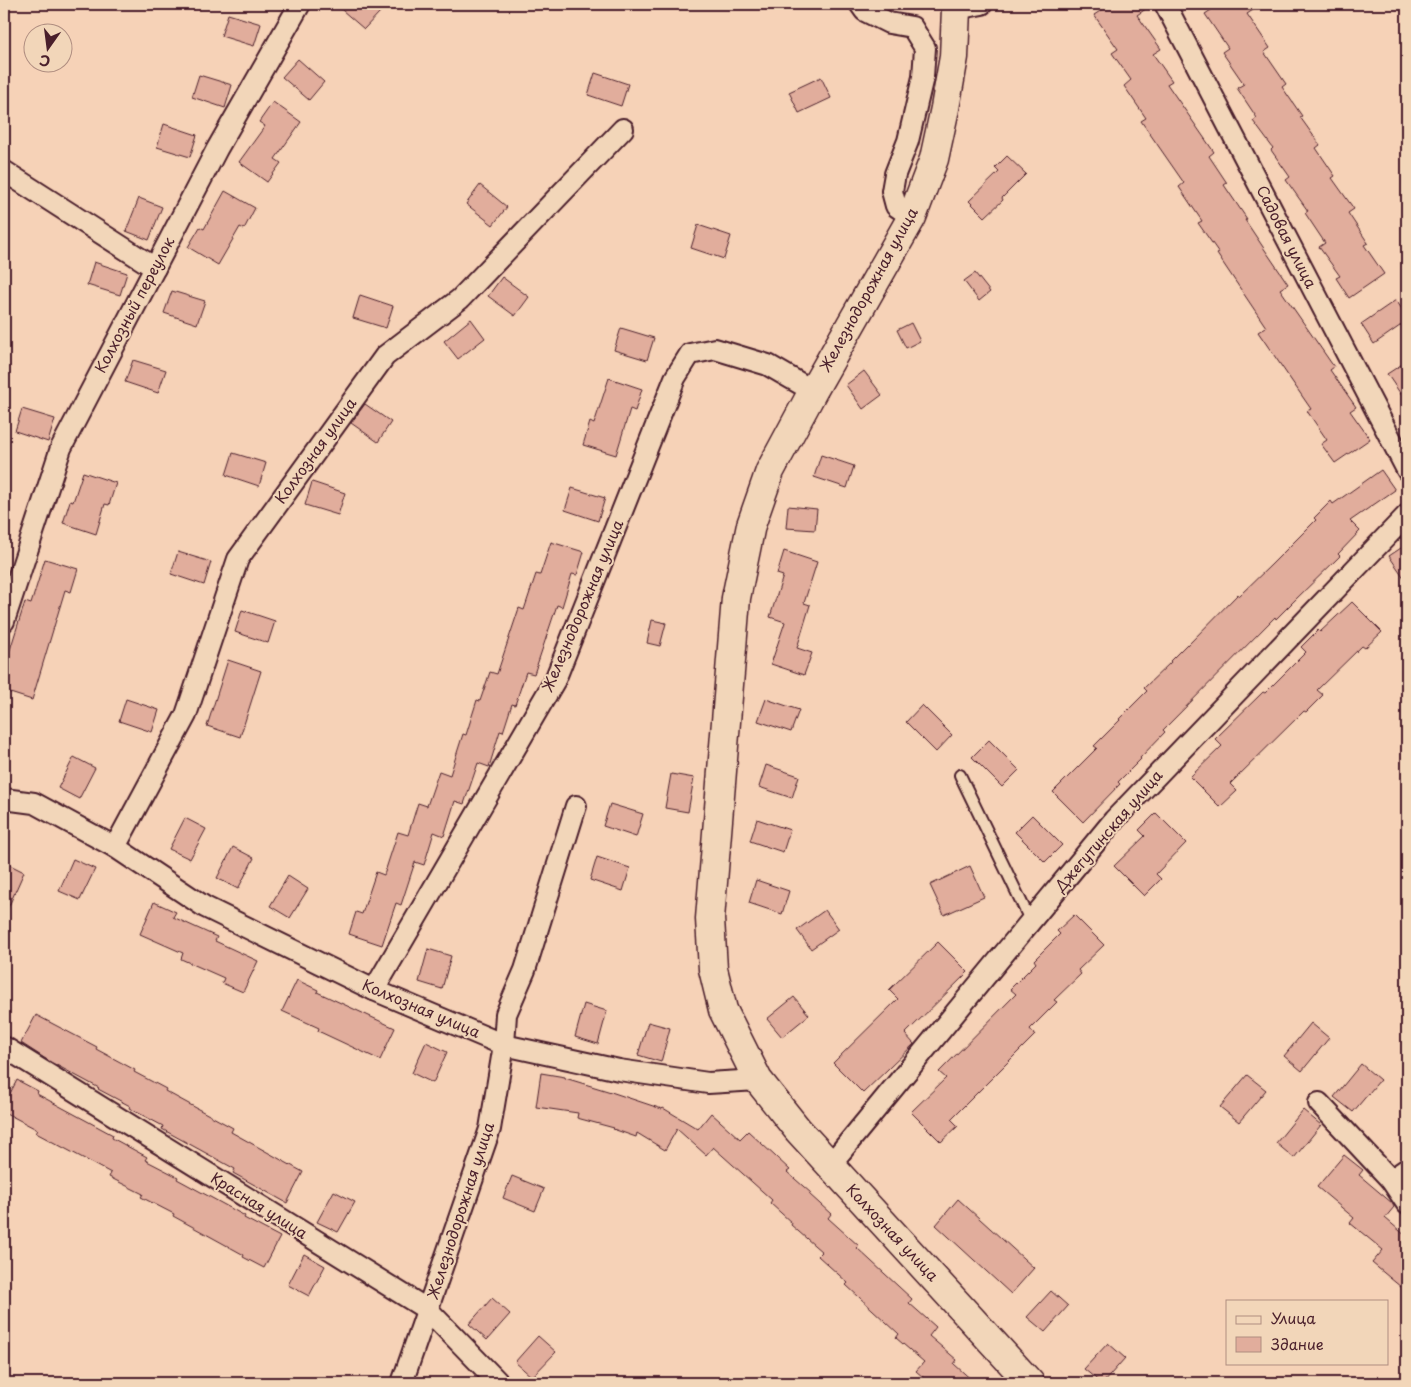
<svg xmlns="http://www.w3.org/2000/svg" width="1411" height="1387" font-family="'Playpen Sans',sans-serif">
<style>
.building{fill:#e1ad9c;stroke:#4a1f2b}
.lines{fill:none;stroke-linecap:round;stroke-linejoin:round}
.service-casing{stroke:#4a1f2b;stroke-width:14}
.minor-casing{stroke:#4a1f2b;stroke-width:24}
.secondary-casing{stroke:#4a1f2b;stroke-width:31}
.service{stroke:#f2d6b9;stroke-width:10}
.minor{stroke:#f2d6b9;stroke-width:20}
.secondary{stroke:#f2d6b9;stroke-width:28}
.labels{text-anchor:middle;stroke-width:4;stroke-linejoin:round;paint-order:stroke}
.street-label{font-size:15px;fill:#4a1f2b;stroke:#f2d6b9}
</style>
<rect width="100%" height="100%" fill="#f6d2b7"/>
<filter id="ink" filterUnits="userSpaceOnUse"><feTurbulence type="fractalNoise" baseFrequency=".02" numOctaves="2"/><feDisplacementMap in="SourceGraphic" scale="10" xChannelSelector="R" yChannelSelector="G"/><feConvolveMatrix kernelMatrix="1 2 1 2 8 2 1 2 1" color-interpolation-filters="sRGB"/></filter>
<g filter="url(#ink)">
<g class="building">
<polygon points="335,4 371,4 380,12 364,29"/>
<polygon points="1111,4 1153,4 1137,15 1161,49 1153,54 1172,81 1167,84 1214,152 1209,156 1227,183 1224,185 1247,219 1245,220 1265,250 1288,284 1280,289 1334,367 1330,370 1356,407 1350,411 1370,439 1335,463 1321,444 1327,440 1307,411 1311,409 1258,332 1266,327 1217,254 1219,253 1198,223 1202,221 1179,187 1184,183 1141,121 1146,118 1124,86 1131,80 1112,53 1118,49 1094,15"/>
<polygon points="1220,4 1262,4 1247,14 1270,48 1264,52 1286,84 1282,87 1302,116 1300,117 1320,145 1316,148 1335,176 1332,178 1354,209 1348,213 1368,243 1364,245 1384,274 1349,298 1336,278 1340,276 1319,247 1325,243 1305,213 1308,211 1286,180 1290,177 1271,150 1273,148 1253,121 1257,118 1237,88 1244,84 1222,52 1228,48 1205,14"/>
<polygon points="228,14 261,24 254,46 221,36"/>
<polygon points="298,59 324,82 309,100 282,77"/>
<polygon points="595,73 628,84 621,106 588,95"/>
<polygon points="199,75 232,85 225,108 192,97"/>
<polygon points="821,77 831,98 799,113 789,92"/>
<polygon points="273,102 301,122 275,159 281,163 267,182 239,162 265,126 259,122"/>
<polygon points="164,124 197,135 190,157 157,147"/>
<polygon points="1007,156 1026,174 1002,198 1003,200 985,217 969,201 999,172 995,168"/>
<polygon points="480,185 507,207 493,225 466,204"/>
<polygon points="225,191 255,208 244,229 240,227 218,265 188,247 200,227 204,229"/>
<polygon points="139,198 162,207 149,240 126,231"/>
<polygon points="698,225 731,236 724,259 691,248"/>
<polygon points="94,262 127,273 120,295 87,285"/>
<polygon points="975,273 990,292 979,301 964,281"/>
<polygon points="502,277 529,297 515,316 488,296"/>
<polygon points="172,291 205,301 197,324 164,313"/>
<polygon points="360,295 393,306 386,328 353,318"/>
<polygon points="1396,300 1407,317 1407,321 1374,344 1361,324"/>
<polygon points="471,319 485,338 458,359 444,341"/>
<polygon points="911,323 920,341 906,348 897,330"/>
<polygon points="621,328 654,338 647,360 614,350"/>
<polygon points="133,360 166,370 158,393 125,382"/>
<polygon points="1407,361 1407,403 1387,374"/>
<polygon points="864,371 882,395 863,409 846,385"/>
<polygon points="609,378 642,389 635,411 630,409 616,455 583,445 590,422 594,424"/>
<polygon points="365,404 391,422 378,442 351,423"/>
<polygon points="22,409 55,419 48,442 15,431"/>
<polygon points="233,453 266,463 259,486 226,475"/>
<polygon points="821,455 854,466 847,488 814,477"/>
<polygon points="1381,470 1395,490 1350,521 1360,531 1338,554 1340,556 1293,602 1276,619 1275,617 1163,730 1165,732 1140,758 1141,759 1118,782 1120,784 1083,822 1053,792 1097,748 1094,746 1120,720 1119,719 1147,691 1144,688 1171,662 1170,661 1187,644 1188,645 1238,594 1239,596 1271,565 1316,520 1314,518 1331,501 1333,504"/>
<polygon points="83,472 116,483 109,505 105,504 96,534 63,523 70,501 73,502"/>
<polygon points="312,482 345,493 338,515 305,505"/>
<polygon points="572,488 605,498 598,521 565,510"/>
<polygon points="788,506 817,509 815,530 786,528"/>
<polygon points="551,542 584,552 577,575 572,574 562,607 557,605 534,674 526,672 515,705 512,704 503,732 500,731 489,767 478,763 464,804 455,801 444,836 434,832 424,865 415,862 401,905 396,903 382,945 349,934 356,912 362,914 376,872 384,875 398,832 408,835 418,803 427,806 439,771 450,775 463,734 466,735 477,700 480,701 490,672 497,674 519,608 524,610 536,574 540,575"/>
<polygon points="1407,544 1407,582 1389,556"/>
<polygon points="784,551 817,562 804,603 810,605 797,648 812,653 804,675 771,664 785,622 770,617 783,576 777,574"/>
<polygon points="178,552 211,562 204,585 171,574"/>
<polygon points="45,559 78,569 71,592 65,590 32,700 4,691 4,673 10,653 9,653 25,602 31,604"/>
<polygon points="1352,602 1382,632 1365,648 1362,646 1317,690 1323,695 1306,712 1304,711 1230,784 1237,791 1220,807 1190,777 1222,746 1215,739 1263,692 1265,693 1306,652 1301,647 1318,630 1320,632"/>
<polygon points="242,610 275,621 268,643 235,632"/>
<polygon points="652,620 666,623 660,646 647,643"/>
<polygon points="228,660 261,671 240,737 207,726"/>
<polygon points="126,699 159,710 152,732 119,721"/>
<polygon points="766,699 799,710 791,732 758,721"/>
<polygon points="922,705 952,735 936,752 906,722"/>
<polygon points="989,740 1019,770 1002,787 972,757"/>
<polygon points="74,757 95,768 79,799 58,788"/>
<polygon points="766,765 799,776 792,798 759,787"/>
<polygon points="671,774 694,778 688,812 665,808"/>
<polygon points="610,804 643,814 636,837 603,826"/>
<polygon points="1156,813 1186,843 1156,874 1161,879 1144,896 1114,866 1145,836 1139,830"/>
<polygon points="1032,815 1062,845 1045,862 1015,832"/>
<polygon points="185,818 206,829 190,859 169,849"/>
<polygon points="757,819 790,830 783,852 750,841"/>
<polygon points="233,847 254,858 238,889 217,878"/>
<polygon points="597,857 630,868 623,891 590,880"/>
<polygon points="73,859 95,869 80,900 59,891"/>
<polygon points="4,862 24,872 4,917"/>
<polygon points="970,866 984,897 944,915 930,885"/>
<polygon points="288,876 308,889 290,918 270,906"/>
<polygon points="756,880 789,891 782,914 749,903"/>
<polygon points="154,902 176,912 173,917 217,937 215,941 258,961 243,992 222,983 224,978 181,959 183,953 140,934"/>
<polygon points="825,910 839,929 811,949 797,930"/>
<polygon points="1074,915 1104,945 1078,970 1081,974 1054,1000 1057,1002 1030,1029 1035,1035 951,1119 958,1126 941,1142 911,1112 946,1078 939,1072 1016,994 1010,989 1036,963 1034,960 1060,934 1057,931"/>
<polygon points="938,942 968,972 905,1034 914,1044 863,1093 833,1063 898,999 889,990"/>
<polygon points="428,949 451,956 442,989 419,982"/>
<polygon points="297,980 318,990 317,992 395,1028 380,1060 318,1031 319,1028 282,1011"/>
<polygon points="794,997 809,1015 782,1037 767,1019"/>
<polygon points="584,1004 607,1011 598,1044 575,1037"/>
<polygon points="36,1015 97,1047 96,1049 135,1070 134,1072 166,1089 165,1091 233,1128 231,1132 303,1172 287,1203 233,1173 235,1169 162,1129 163,1126 129,1108 130,1106 98,1089 99,1088 49,1061 21,1043"/>
<polygon points="648,1022 670,1028 661,1062 638,1055"/>
<polygon points="1311,1023 1329,1038 1302,1071 1284,1056"/>
<polygon points="426,1042 447,1052 433,1083 412,1073"/>
<polygon points="1361,1064 1380,1080 1353,1112 1334,1097"/>
<polygon points="541,1073 565,1077 565,1078 611,1092 662,1109 663,1108 698,1129 711,1113 740,1139 748,1131 790,1170 787,1172 811,1193 809,1194 831,1214 828,1218 859,1246 857,1248 912,1299 909,1303 936,1327 929,1336 957,1360 954,1364 975,1383 930,1383 916,1371 924,1362 896,1338 899,1334 846,1285 848,1283 818,1256 822,1252 791,1225 792,1223 770,1203 772,1200 713,1147 706,1155 677,1129 665,1150 637,1133 636,1137 613,1129 614,1128 577,1118 578,1113 536,1107"/>
<polygon points="1247,1075 1266,1090 1239,1122 1220,1107"/>
<polygon points="17,1080 38,1091 37,1094 113,1135 112,1138 147,1157 145,1160 178,1177 177,1179 245,1216 244,1218 280,1237 264,1268 243,1257 244,1255 173,1216 174,1214 141,1197 143,1194 109,1177 111,1173 36,1133 38,1130 4,1112 4,1105"/>
<polygon points="1303,1110 1321,1125 1294,1158 1276,1143"/>
<polygon points="1344,1155 1363,1170 1359,1175 1392,1203 1394,1207 1385,1218 1407,1237 1407,1292 1372,1263 1383,1250 1350,1223 1354,1218 1317,1187"/>
<polygon points="512,1176 544,1189 535,1211 503,1198"/>
<polygon points="334,1191 355,1202 338,1232 317,1222"/>
<polygon points="958,1199 1034,1268 1011,1294 936,1225"/>
<polygon points="304,1254 325,1266 309,1296 288,1285"/>
<polygon points="1051,1291 1068,1306 1045,1332 1027,1317"/>
<polygon points="492,1298 510,1314 487,1340 469,1324"/>
<polygon points="538,1336 556,1352 532,1377 515,1362"/>
<polygon points="1108,1343 1125,1358 1103,1383 1101,1383 1084,1369"/>
</g>
<g class="lines">
<defs>
<polyline id="service" points="960,775 1031,922"/>
<g id="minor">
<polyline points="860,4 865,11 889,23 912,27 925,48 923,77 908,141 895,174 892,191 896,206 912,217"/>
<polyline points="1165,4 1407,470"/>
<polyline points="956,9 982,4"/>
<polyline points="4,171 155,268"/>
<polyline points="4,621 61,448 217,149 300,4"/>
<polyline points="4,799 34,803 115,847 205,907 374,990 504,1045 619,1070 708,1083 758,1080"/>
<polyline points="115,847 186,715 238,559 385,356 460,299 623,129"/>
<polyline points="374,990 555,680 675,378 690,354 715,349 768,365 813,391"/>
<polyline points="4,1047 428,1310 499,1383"/>
<polyline points="1319,1103 1391,1180 1407,1204"/>
<polyline points="830,1165 1114,820 1407,515"/>
<polyline points="1391,1180 1407,1169"/>
<polyline points="402,1383 490,1129 504,1045 506,1014 525,970 576,806"/>
</g>
<polyline id="secondary" points="955,4 956,9 954,57 945,108 934,159 912,217 813,391 770,471 751,525 736,598 710,919 713,969 723,1010 758,1080 798,1130 1030,1383"/>
</defs>
<use href="#service" class="service-casing"/>
<use href="#minor" class="minor-casing"/>
<use href="#secondary" class="secondary-casing"/>
<use href="#service" class="service"/>
<use href="#minor" class="minor"/>
<use href="#secondary" class="secondary"/>
</g>
</g>
<g class="labels">
<g class="street-label">
<text transform="translate(1286 237) rotate(63)" y="5">Садовая улица</text>
<text transform="translate(869 290) rotate(-61)" y="5">Железнодорожная улица</text>
<text transform="translate(135 305) rotate(-62)" y="5">Колхозный переулок</text>
<text transform="translate(316 451) rotate(-54)" y="5">Колхозная улица</text>
<text transform="translate(583 606) rotate(-67)" y="5">Железнодорожная улица</text>
<text transform="translate(1109 831) rotate(-49)" y="5">Джегутинская улица</text>
<text transform="translate(421 1009) rotate(23)" y="5">Колхозная улица</text>
<text transform="translate(259 1206) rotate(32)" y="5">Красная улица</text>
<text transform="translate(461 1211) rotate(-72)" y="5">Железнодорожная улица</text>
<text transform="translate(892 1233) rotate(47)" y="5">Колхозная улица</text>
</g>
</g>
<rect width="1411" height="1387" fill="none" stroke="#f2d6b9" stroke-width="20"/>
<rect x="10" y="10" width="1391" height="1367" fill="none" stroke="#4a1f2b" stroke-width="2" filter="url(#ink)"/>
<rect x="1226" y="1300" width="162" height="65" fill="#f2d6b9" stroke="#af8d80"/>
<rect x="1236" y="1316" width="25" height="8" fill="#f2d6b9" stroke="#af8d80"/>
<text x="1271" y="1324" font-size="15" fill="#4a1f2b">Улица</text>
<rect x="1236" y="1337" width="25" height="15" fill="#e1ad9c" stroke="#af8d80"/>
<text x="1271" y="1350" font-size="15" fill="#4a1f2b">Здание</text>
<g transform="translate(48 48) rotate(194)"><circle r="24" fill="#f2d6b9" stroke="#af8d80"/>
<path d="M0-4L9 19L0 12L-9 19Z" fill="#4a1f2b"/>
<text y="-8" font-size="14" font-weight="bold" text-anchor="middle" fill="#4a1f2b">С</text>
</g>
</svg>
